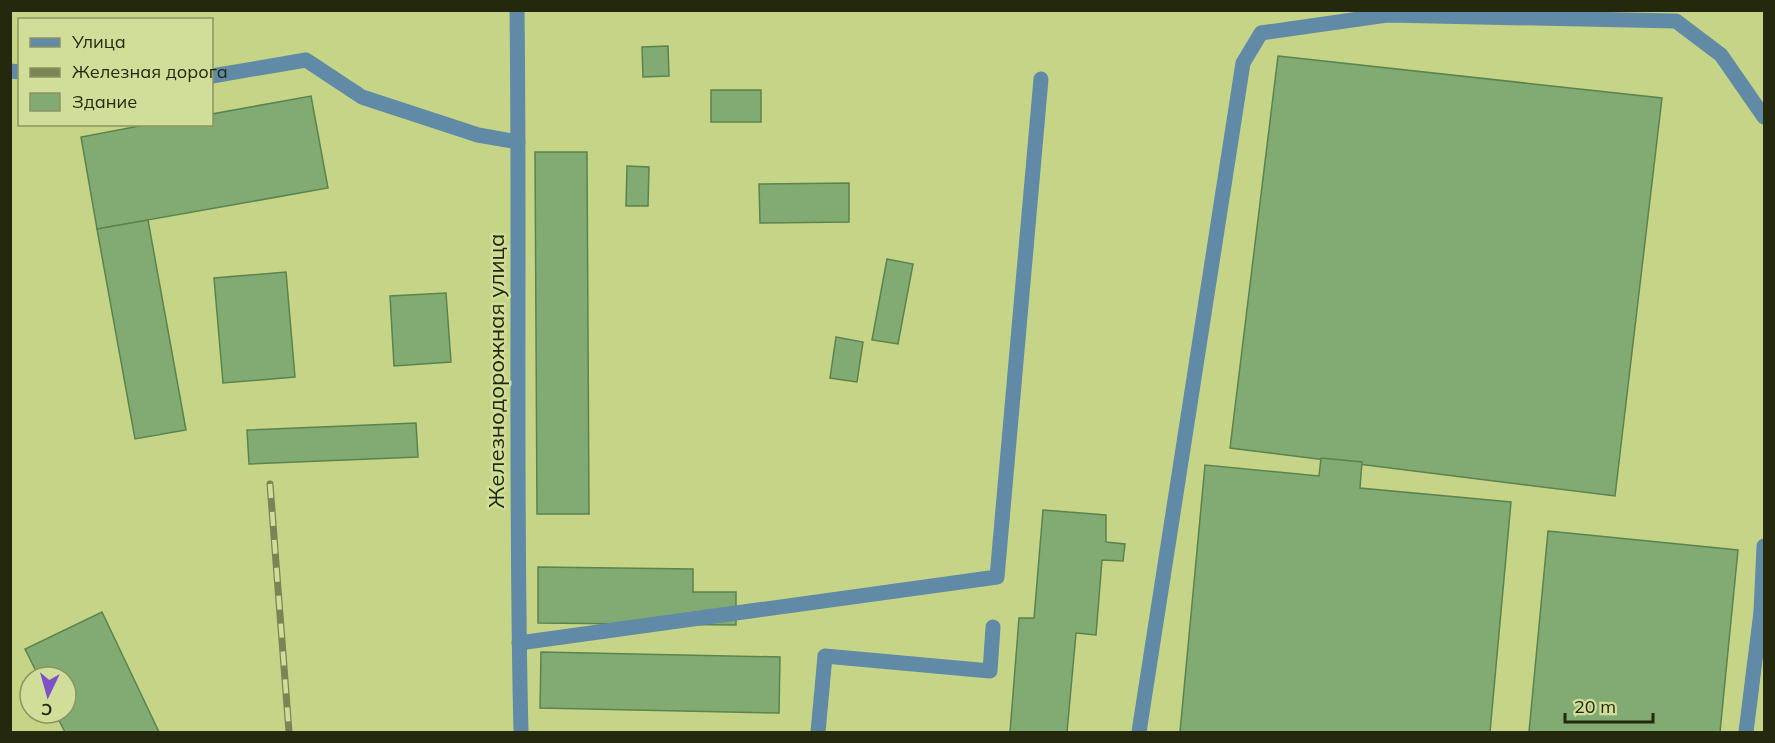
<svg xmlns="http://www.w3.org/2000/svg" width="1775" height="743" font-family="Mulish,sans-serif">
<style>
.built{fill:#c6d488;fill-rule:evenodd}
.building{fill:#82ab73;stroke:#5b834d;stroke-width:1.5}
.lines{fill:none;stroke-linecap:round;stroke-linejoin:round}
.minor{stroke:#608aa5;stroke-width:15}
.rail-casing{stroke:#7b8454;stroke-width:7}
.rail{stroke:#d0de99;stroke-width:4.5;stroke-dasharray:14;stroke-linecap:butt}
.labels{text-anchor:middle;stroke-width:5;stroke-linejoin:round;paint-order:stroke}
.street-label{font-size:22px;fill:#24280d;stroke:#d0de99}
</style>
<rect width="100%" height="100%" fill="#d0de99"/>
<path class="built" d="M11,11H1764V732H11ZM20,20H212V124H20ZM30,677H66V713H30Z"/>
<g class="building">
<polygon points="668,46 669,76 643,77 642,47"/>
<polygon points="1278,56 1662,98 1615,496 1230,448"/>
<rect x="711" y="90" width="50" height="32"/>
<polygon points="311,96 328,188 97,229 81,137 150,124 212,124 212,114"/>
<polygon points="535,152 587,152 589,514 537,514"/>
<polygon points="627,166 649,167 648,206 626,206"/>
<polygon points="849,183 849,222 760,223 759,184"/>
<polygon points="148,220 186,430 135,439 97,229"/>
<polygon points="887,259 913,264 898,344 872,340"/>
<polygon points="286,272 295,377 223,383 214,278"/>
<polygon points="446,293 451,362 394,366 390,296"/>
<polygon points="836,337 863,342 857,382 830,378"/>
<polygon points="416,423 418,457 249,464 247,430"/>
<polygon points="1321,458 1362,462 1360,488 1511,502 1490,732 1180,732 1205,465 1319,476"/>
<polygon points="1043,510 1106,515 1106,542 1125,544 1123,561 1102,560 1096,635 1076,633 1067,732 1010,732 1019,618 1034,618"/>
<polygon points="1548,531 1738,550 1720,732 1529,732"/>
<polygon points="538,567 693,569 693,592 736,592 736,625 538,623"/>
<polygon points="102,612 159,732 65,732 55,713 66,713 66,677 39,677 25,649"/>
<polygon points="541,652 780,657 779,713 540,708"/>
</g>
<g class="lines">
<g class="minor">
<path d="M517,10C520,251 515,492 521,732"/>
<polyline points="10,71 20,72"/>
<polyline points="212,76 306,60 362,97 478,135 518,142"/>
<polyline points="1764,546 1761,612 1764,613"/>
<polyline points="519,643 997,577 1041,79"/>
<polyline points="818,732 825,656 990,671 993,627"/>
<polyline points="1139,732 1243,63 1261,33 1387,15 1676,21 1721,55 1764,117"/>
<polyline points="1746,732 1761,612"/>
</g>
<defs>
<polyline id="rail" points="270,484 289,732"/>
</defs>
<use href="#rail" class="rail-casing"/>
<use href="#rail" class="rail"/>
</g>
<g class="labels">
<g class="street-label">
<text transform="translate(496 371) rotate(-90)" y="8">Железнодорожная улица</text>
</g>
</g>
<rect width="1775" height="743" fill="none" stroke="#24280d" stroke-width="24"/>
<rect x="18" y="18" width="195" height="108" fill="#d0de99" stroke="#8b9561" stroke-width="1.5"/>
<rect x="30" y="38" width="30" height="9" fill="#608aa5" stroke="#8b9561" stroke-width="1.5"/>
<text x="72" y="48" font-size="18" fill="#24280d">Улица</text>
<rect x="30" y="68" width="30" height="9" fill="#7b8454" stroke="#8b9561" stroke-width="1.5"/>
<text x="72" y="78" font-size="18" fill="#24280d">Железная дорога</text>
<rect x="30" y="93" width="30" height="18" fill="#82ab73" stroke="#8b9561" stroke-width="1.5"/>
<text x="72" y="108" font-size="18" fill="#24280d">Здание</text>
<g transform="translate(48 695) rotate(185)"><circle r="28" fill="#d0de99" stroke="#8b9561" stroke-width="1.5"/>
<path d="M0-4.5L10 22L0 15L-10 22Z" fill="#7d50c8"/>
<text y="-9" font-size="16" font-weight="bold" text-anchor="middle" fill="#24280d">С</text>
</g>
<path d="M1565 713v9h88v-9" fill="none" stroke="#24280d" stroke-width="3"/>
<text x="1574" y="713" font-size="18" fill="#24280d" stroke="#d0de99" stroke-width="4.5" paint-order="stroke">20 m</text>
</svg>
